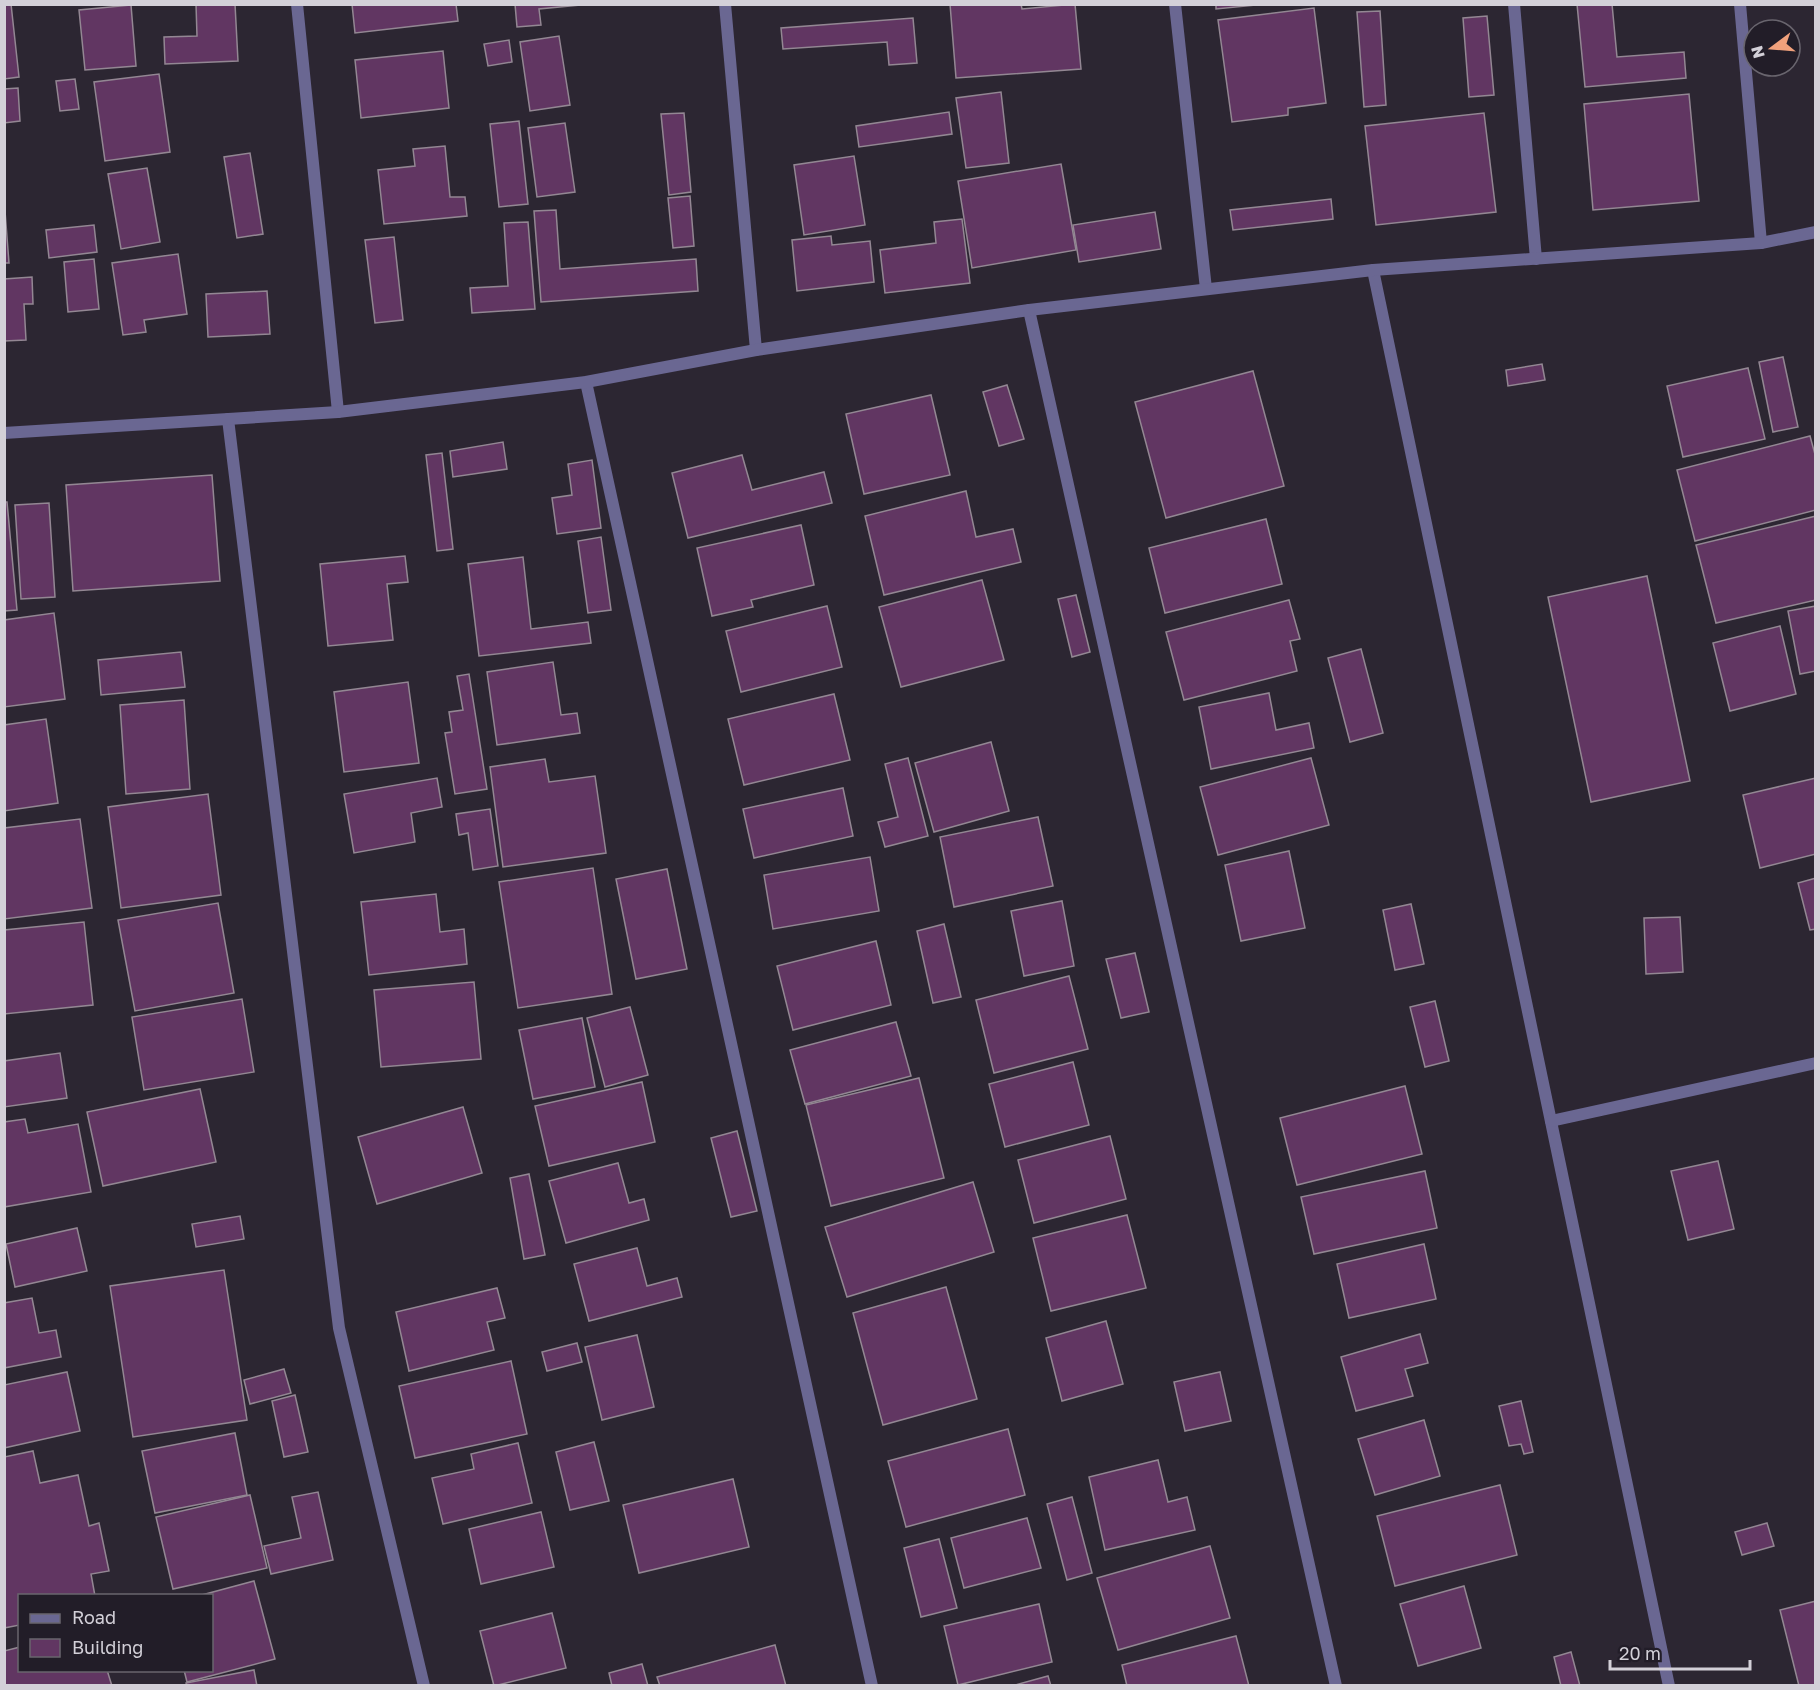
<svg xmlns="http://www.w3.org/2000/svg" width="1820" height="1690" font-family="'Golos Text',sans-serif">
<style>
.building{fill:#613662;stroke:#938793;stroke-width:1.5}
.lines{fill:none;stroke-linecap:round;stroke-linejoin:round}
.minor{stroke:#6a6792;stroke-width:12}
</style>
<rect width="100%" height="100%" fill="#2c2632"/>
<g class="building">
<polygon points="4,4 11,4 19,77 4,79"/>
<polygon points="196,4 235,4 238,61 165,64 164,37 197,36"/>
<polygon points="352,4 456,4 458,21 355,33"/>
<polygon points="515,4 580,4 580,5 539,9 541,25 517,27"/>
<polygon points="950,4 1021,4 1022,9 1075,4 1081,69 956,78"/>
<polygon points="1216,4 1266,4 1216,9"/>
<polygon points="1577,4 1612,4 1617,57 1684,52 1686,78 1585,87"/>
<polygon points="131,5 136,66 85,70 79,10"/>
<polygon points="1314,8 1326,103 1288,108 1288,115 1232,122 1218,20"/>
<polygon points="1380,11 1386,105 1364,107 1357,12"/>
<polygon points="1487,16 1494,95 1469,97 1463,18"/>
<polygon points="913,18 917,63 889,65 887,42 783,49 781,28"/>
<polygon points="559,36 570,105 530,111 520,42"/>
<polygon points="509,40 512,62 488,66 484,44"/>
<polygon points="443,51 449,108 361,118 355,60"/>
<polygon points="159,74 170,152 105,161 94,82"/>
<polygon points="75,79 79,109 60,111 56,81"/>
<polygon points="18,88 20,121 4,123 4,89"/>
<polygon points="1001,92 1009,163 966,168 956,98"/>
<polygon points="1689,94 1699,201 1593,210 1584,104"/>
<polygon points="949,112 952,134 859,147 856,126"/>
<polygon points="684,113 691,192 669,195 661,114"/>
<polygon points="1484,113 1496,212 1376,225 1365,126"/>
<polygon points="519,121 528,204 499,207 490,124"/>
<polygon points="565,123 575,192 537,197 528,128"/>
<polygon points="445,146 450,197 465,197 467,216 384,224 378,170 415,166 413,149"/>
<polygon points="250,153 263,234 237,238 224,157"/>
<polygon points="854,156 865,225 804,235 794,165"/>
<polygon points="1061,164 1076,250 972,268 958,181"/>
<polygon points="147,168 160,242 121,249 108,174"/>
<polygon points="690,196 694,246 673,248 668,198"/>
<polygon points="4,198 9,263 4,263"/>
<polygon points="1331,199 1333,219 1233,230 1230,210"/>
<polygon points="556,210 560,269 696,259 698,291 541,302 534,211"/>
<polygon points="1155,212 1161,249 1079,262 1073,225"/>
<polygon points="962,219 970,283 885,293 880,250 936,243 934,222"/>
<polygon points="528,222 535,309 472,313 470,288 508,286 504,223"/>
<polygon points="94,225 97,252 49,258 46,230"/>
<polygon points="831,236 832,245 870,241 874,282 797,291 792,240"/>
<polygon points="394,237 403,320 375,323 365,240"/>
<polygon points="178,254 187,314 144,320 146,332 123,335 112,263"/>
<polygon points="94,259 99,309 68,312 64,262"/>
<polygon points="32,277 33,304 24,304 26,340 4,341 4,279"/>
<polygon points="267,291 270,334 208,337 206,294"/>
<polygon points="1783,357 1798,427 1773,432 1759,362"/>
<polygon points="1542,364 1545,380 1508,386 1506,370"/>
<polygon points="1748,368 1765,439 1683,457 1667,386"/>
<polygon points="1253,371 1284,486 1166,518 1135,402"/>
<polygon points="1007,385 1024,439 999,446 983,392"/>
<polygon points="931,395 950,475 864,494 846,414"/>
<polygon points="1810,436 1816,458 1816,510 1695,541 1677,470"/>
<polygon points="503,442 507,469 453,477 450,451"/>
<polygon points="442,453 453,549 437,551 426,455"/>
<polygon points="742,455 752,490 824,472 832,503 688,538 672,473"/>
<polygon points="592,460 601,528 557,534 552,498 572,495 568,464"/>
<polygon points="212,475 220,581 73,591 66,485"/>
<polygon points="966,491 976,537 1013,529 1021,562 884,595 865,516"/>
<polygon points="4,502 7,502 17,610 4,611"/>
<polygon points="49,503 55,597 21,599 15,505"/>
<polygon points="1816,516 1816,600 1716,623 1696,545"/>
<polygon points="1266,519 1282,584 1165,613 1149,548"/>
<polygon points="801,525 814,585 751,600 753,607 712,616 697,548"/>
<polygon points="601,537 611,610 588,613 578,541"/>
<polygon points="405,556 408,582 387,584 393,640 328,646 320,564"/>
<polygon points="523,557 531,629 588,622 591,643 479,656 468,564"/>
<polygon points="1647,576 1690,781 1591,802 1548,597"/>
<polygon points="982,580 1004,660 901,687 879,607"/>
<polygon points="1076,595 1090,652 1072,657 1058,599"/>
<polygon points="1289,600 1300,639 1290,641 1297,671 1184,700 1166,632"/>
<polygon points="827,606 842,667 741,692 726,631"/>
<polygon points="1816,606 1816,671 1800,674 1788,611"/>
<polygon points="54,613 65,699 4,707 4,620"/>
<polygon points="1780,626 1796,694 1730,711 1713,643"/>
<polygon points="1361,649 1383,733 1350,742 1328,658"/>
<polygon points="181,652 185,687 101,695 98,660"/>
<polygon points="553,662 561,715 577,713 580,733 497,745 487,672"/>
<polygon points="469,674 487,789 455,794 445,733 452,732 449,712 463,710 457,676"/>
<polygon points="408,682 419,763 344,772 334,692"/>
<polygon points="1269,693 1276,730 1309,723 1314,748 1211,769 1199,707"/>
<polygon points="834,694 850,760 744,785 728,719"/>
<polygon points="184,700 190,789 126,794 120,705"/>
<polygon points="46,719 58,803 4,811 4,725"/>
<polygon points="991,742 1009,811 934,832 915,763"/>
<polygon points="908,758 928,836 885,847 878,822 898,817 885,764"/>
<polygon points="1311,758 1329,825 1218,855 1200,787"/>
<polygon points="545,759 549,782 595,776 606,853 503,867 490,767"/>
<polygon points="437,778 442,807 411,813 415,842 354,853 344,794"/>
<polygon points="1816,778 1816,854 1760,868 1743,795"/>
<polygon points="843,788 853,836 754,858 743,809"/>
<polygon points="208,794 221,895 121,908 108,807"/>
<polygon points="490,809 498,866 473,870 468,833 459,835 456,814"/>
<polygon points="1038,817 1053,886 954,907 940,837"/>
<polygon points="80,819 92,908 4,919 4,828"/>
<polygon points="1289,851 1305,928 1241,941 1225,865"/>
<polygon points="870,857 879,911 773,929 764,875"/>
<polygon points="593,868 612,994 518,1008 499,882"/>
<polygon points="667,869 687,969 636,979 616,879"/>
<polygon points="1816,878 1816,929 1810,930 1798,883"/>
<polygon points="436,894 440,932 464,929 467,964 369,975 361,902"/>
<polygon points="1062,901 1074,966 1024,976 1011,911"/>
<polygon points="218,903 234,993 135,1011 118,920"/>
<polygon points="1411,904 1424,964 1395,970 1383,910"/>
<polygon points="1680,917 1683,972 1646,974 1644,918"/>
<polygon points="84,922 93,1005 4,1014 4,930"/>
<polygon points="944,924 961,997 933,1003 917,931"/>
<polygon points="876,941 891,1005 793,1030 777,966"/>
<polygon points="1135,953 1149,1012 1121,1018 1106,959"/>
<polygon points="1069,976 1088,1049 994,1073 976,1000"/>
<polygon points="474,982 481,1059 381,1067 374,990"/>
<polygon points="242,999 254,1072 144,1090 132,1017"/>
<polygon points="1435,1001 1449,1061 1425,1067 1410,1007"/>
<polygon points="630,1007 648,1075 605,1087 587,1018"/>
<polygon points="582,1018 595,1087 533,1099 519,1030"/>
<polygon points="896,1022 911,1076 805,1104 790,1050"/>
<polygon points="60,1053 67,1098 4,1107 4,1061"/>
<polygon points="1073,1062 1089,1125 1005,1147 989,1084"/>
<polygon points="919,1078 944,1178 831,1206 806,1105"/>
<polygon points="642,1082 655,1142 549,1166 535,1106"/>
<polygon points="1405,1086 1422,1154 1297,1185 1280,1118"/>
<polygon points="200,1089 216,1162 103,1186 87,1112"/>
<polygon points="463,1107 482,1173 377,1204 358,1137"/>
<polygon points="25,1119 28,1133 78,1124 91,1192 4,1207 4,1122"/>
<polygon points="737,1131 757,1211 731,1217 711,1138"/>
<polygon points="1110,1136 1126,1199 1034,1223 1018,1160"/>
<polygon points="1718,1161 1734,1229 1688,1240 1671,1171"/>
<polygon points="618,1163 629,1203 644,1199 649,1220 566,1243 549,1181"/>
<polygon points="1425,1171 1437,1228 1314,1254 1301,1197"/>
<polygon points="529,1174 545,1255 524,1259 510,1178"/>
<polygon points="973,1182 994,1252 847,1297 825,1227"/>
<polygon points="1127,1215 1146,1288 1051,1311 1033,1238"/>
<polygon points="240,1216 244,1239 196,1247 192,1224"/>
<polygon points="77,1228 87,1271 15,1287 6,1244"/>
<polygon points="1424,1244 1436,1299 1349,1318 1337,1264"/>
<polygon points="637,1248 647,1286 677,1278 682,1297 589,1321 574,1264"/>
<polygon points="224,1270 247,1420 133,1437 110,1286"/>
<polygon points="946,1287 977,1399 883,1425 853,1313"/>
<polygon points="497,1288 505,1318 487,1322 494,1350 409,1371 396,1312"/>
<polygon points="32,1298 39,1333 56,1330 61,1357 4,1368 4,1303"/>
<polygon points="1106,1321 1123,1384 1062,1401 1046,1338"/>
<polygon points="1420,1334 1428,1363 1405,1369 1413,1396 1356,1411 1341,1357"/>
<polygon points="637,1335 654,1407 602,1420 585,1347"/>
<polygon points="577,1343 582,1362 547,1371 542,1352"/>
<polygon points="511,1361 527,1434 415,1458 399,1386"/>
<polygon points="284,1369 291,1393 250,1404 244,1380"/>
<polygon points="67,1372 80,1431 4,1448 4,1385"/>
<polygon points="1220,1372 1231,1421 1185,1431 1174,1382"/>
<polygon points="295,1395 308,1452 284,1457 272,1401"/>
<polygon points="1521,1401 1533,1452 1524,1454 1521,1444 1509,1446 1499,1406"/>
<polygon points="1424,1420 1440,1476 1375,1495 1358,1439"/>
<polygon points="1008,1429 1025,1495 906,1527 888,1461"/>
<polygon points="235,1433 247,1495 155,1513 142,1451"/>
<polygon points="594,1442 609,1501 570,1510 556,1452"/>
<polygon points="518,1443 532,1503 443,1524 432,1478 474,1469 471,1454"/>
<polygon points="33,1451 40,1483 78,1475 89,1526 99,1523 109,1571 91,1574 95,1596 20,1596 20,1625 4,1628 4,1457"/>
<polygon points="1158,1460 1168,1502 1187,1497 1195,1530 1105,1550 1089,1477"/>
<polygon points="733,1479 749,1547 639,1573 623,1505"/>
<polygon points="1500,1485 1517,1555 1395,1586 1377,1516"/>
<polygon points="318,1492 333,1560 271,1574 264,1546 301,1538 292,1497"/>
<polygon points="250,1495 267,1568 173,1589 156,1517"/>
<polygon points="1072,1497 1092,1573 1067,1580 1047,1504"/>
<polygon points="541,1512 554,1567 481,1584 469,1529"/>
<polygon points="1027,1518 1041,1568 964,1588 951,1538"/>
<polygon points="1767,1523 1774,1546 1742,1555 1735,1532"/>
<polygon points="939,1539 957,1608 921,1617 904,1548"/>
<polygon points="1210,1546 1230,1618 1118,1650 1097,1578"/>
<polygon points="254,1581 275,1659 187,1682 184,1670 212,1670 212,1596 198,1596"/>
<polygon points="1464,1586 1481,1648 1418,1666 1400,1604"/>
<polygon points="1816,1601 1816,1686 1799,1686 1780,1610"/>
<polygon points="1039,1604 1052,1662 958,1685 944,1626"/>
<polygon points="552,1613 566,1668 494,1686 480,1631"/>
<polygon points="1236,1636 1249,1686 1127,1686 1122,1665"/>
<polygon points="775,1645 786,1686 660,1686 657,1677"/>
<polygon points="20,1647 20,1670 107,1670 112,1686 4,1686 4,1651"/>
<polygon points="1571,1652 1580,1686 1561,1686 1554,1657"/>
<polygon points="642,1664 648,1686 612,1686 609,1673"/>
<polygon points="254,1670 257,1686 187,1686 186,1683"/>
<polygon points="1048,1676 1051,1686 1015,1686 1015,1685"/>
</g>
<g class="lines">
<g class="minor">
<polyline points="297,4 338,412"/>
<polyline points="725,4 756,350"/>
<polyline points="1175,4 1206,289"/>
<polyline points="1514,4 1536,259"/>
<polyline points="1740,4 1761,243"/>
<polyline points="1373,270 1669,1686"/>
<polyline points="1029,310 1336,1686"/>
<polyline points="586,382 872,1686"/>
<polyline points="228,419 339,1328 424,1686"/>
<polyline points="4,433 338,412 586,382 756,350 1029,310 1373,270 1761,243 1816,232"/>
<polyline points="1551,1121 1816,1063"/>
</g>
</g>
<rect width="1820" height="1690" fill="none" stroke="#d3d0d8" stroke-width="12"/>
<rect x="18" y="1594" width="195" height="78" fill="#221d28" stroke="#69656e" stroke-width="1.5"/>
<rect x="30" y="1614" width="30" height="9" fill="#6a6792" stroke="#69656e" stroke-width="1.5"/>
<text x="72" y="1624" font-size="18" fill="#d3d0d8">Road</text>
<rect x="30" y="1639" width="30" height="18" fill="#613662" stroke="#69656e" stroke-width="1.5"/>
<text x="72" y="1654" font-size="18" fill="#d3d0d8">Building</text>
<g transform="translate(1772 48) rotate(254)"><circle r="28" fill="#221d28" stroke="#69656e" stroke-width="1.5"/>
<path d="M0-4.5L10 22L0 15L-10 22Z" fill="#f1a17c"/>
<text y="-9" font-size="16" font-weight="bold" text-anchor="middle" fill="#d3d0d8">N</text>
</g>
<path d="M1610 1660v9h140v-9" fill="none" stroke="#d3d0d8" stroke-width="3"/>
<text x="1619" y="1660" font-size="18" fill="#d3d0d8" stroke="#221d28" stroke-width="4.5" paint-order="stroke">20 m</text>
</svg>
